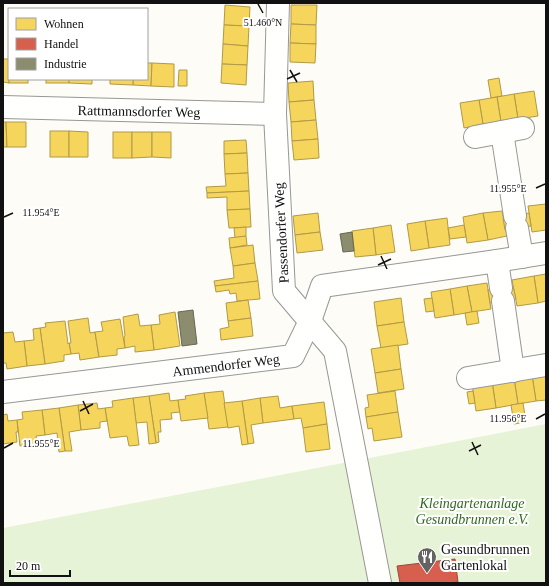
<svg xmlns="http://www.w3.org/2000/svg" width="549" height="586" font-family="Georgia,serif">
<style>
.green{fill:#e7f3d7}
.homes{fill:#f6d55c;stroke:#b19a46}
.shops{fill:#d6604d;stroke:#9b483b}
.industry{fill:#8c8c6e;stroke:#676752}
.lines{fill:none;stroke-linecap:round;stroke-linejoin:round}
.minor-casing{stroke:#979795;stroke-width:24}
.minor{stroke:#fffffe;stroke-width:22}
.ticks{fill:none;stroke:#111;stroke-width:1.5}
.labels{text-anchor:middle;stroke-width:4;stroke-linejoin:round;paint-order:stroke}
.street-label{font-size:14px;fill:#111;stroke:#fff}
.park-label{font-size:14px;font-style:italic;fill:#2f6b1f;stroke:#fff}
.poi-label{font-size:14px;fill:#111;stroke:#fff;text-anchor:start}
.ticks-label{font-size:10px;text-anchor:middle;fill:#111;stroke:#fff;stroke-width:4;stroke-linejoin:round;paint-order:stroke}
</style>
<rect width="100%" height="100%" fill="#fdfcf7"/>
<polygon class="green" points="546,424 546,583 3,583 3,528 359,460"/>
<g class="homes">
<polygon points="225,5 250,7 249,26 224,25"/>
<polygon points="291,5 317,5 316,25 291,24"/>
<polygon points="291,24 316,25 316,44 290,43"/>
<polygon points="224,25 249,26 248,46 223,44"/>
<polygon points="290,43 316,44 315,63 290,62"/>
<polygon points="223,44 248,46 247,65 222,64"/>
<polygon points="3,59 9,59 9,83 3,82"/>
<polygon points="147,63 152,63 151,86 133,85 133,79 147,79"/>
<polygon points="152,63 174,64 174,87 151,86"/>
<polygon points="222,64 247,65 246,85 221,83"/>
<polygon points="179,70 187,70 187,86 178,86"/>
<polygon points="499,78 502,96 491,98 488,80"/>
<rect x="9" y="79" width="19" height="4"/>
<rect x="46" y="79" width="23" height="4"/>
<polygon points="69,79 92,79 92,84 69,83"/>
<polygon points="110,79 133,79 133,85 110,84"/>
<polygon points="313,81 314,100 289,102 288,83"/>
<polygon points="534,91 538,116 518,119 514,94"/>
<polygon points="514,94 518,119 501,122 497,97"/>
<polygon points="497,97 501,122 483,124 479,100"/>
<polygon points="314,100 316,120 291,122 289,102"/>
<polygon points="479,100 483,124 464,128 460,103"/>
<polygon points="316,120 318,139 292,141 291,122"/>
<polygon points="3,122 6,122 7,147 3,147"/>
<polygon points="6,122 26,122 26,147 7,147"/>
<rect x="50" y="131" width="19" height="26"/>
<polygon points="69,131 88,132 88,157 69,157"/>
<rect x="113" y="132" width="19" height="26"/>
<polygon points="132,132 152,132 152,157 132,158"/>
<polygon points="152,132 171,132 171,158 152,157"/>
<polygon points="318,139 319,158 294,160 292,141"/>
<polygon points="246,140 247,153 224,154 224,141"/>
<polygon points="247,153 248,173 225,174 224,154"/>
<polygon points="248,173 249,191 207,193 206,187 226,186 225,174"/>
<polygon points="249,191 250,209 227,210 227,197 207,198 207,193"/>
<polygon points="546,204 546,230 532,232 528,206"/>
<polygon points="250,209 251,227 229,228 227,210"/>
<polygon points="502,211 507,236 488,240 483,213"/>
<polygon points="318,213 320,232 295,235 293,216"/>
<polygon points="483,213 488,240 467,243 463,217"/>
<polygon points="529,213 531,226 505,230 503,218"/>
<polygon points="447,218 450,245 429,248 425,221"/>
<polygon points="425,221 429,248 411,251 407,224"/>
<polygon points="391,225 395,252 376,255 373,228"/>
<polygon points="464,225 466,237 450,239 448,228"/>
<polygon points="246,227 246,236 235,238 234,228"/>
<polygon points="373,228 376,255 355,257 352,231"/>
<polygon points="320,232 323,250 297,253 295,235"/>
<polygon points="246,236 247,245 230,248 229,238"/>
<polygon points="253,245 255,263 233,266 230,248"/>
<polygon points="255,263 258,281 215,286 214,281 234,278 233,266"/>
<polygon points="546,274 546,301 538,303 534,276"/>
<polygon points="534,276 538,303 517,306 512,280"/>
<polygon points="258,281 260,299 237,301 236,293 230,294 229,290 216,292 215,286"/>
<polygon points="487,283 491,309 472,312 467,286"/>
<polygon points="467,286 472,312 454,315 450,289"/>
<polygon points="513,286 516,299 490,303 488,290"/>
<polygon points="450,289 454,315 435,318 431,292"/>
<polygon points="401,298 404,322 377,326 374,302"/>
<polygon points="432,298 434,311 426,312 424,299"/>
<polygon points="248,300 251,318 228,321 226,303"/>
<polygon points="477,311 479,323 467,325 465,313"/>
<polygon points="175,312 180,346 154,350 151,325 160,324 159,315"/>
<polygon points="138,314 140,326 151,325 154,350 135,352 135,346 125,348 124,337 125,336 123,317"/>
<polygon points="88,318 90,333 95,332 99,357 80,360 79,353 71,354 69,343 71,343 68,321"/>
<polygon points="251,318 253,336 221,340 220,329 229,327 228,321"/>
<polygon points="120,319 125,348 117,349 117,355 99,357 95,332 103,331 101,322"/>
<polygon points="65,321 68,344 69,343 71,354 64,355 64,361 45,364 40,328 46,327 45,323"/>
<polygon points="404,322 408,344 381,348 377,326"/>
<polygon points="40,328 45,364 27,366 24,341 34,340 33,329"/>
<polygon points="13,332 15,342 24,341 27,366 7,369 6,363 3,363 3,333"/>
<polygon points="398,345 401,369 375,373 371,349"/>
<polygon points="401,369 404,389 378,393 375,373"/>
<polygon points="546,373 546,400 536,401 532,375"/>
<polygon points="532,375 536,401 518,404 514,378"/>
<polygon points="514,378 518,404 496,408 492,381"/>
<polygon points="492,381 496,408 476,411 472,384"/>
<polygon points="223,391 228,427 209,429 204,393"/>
<polygon points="395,391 398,412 366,417 365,408 369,407 367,395"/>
<polygon points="473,391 475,403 469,404 467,392"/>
<polygon points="169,393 170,401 178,400 180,412 171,413 172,419 160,420 161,432 158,432 159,442 156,443 149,396"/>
<polygon points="204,393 208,418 181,421 178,400 186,399 185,396"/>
<polygon points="149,396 156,443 149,444 147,422 136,423 133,398"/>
<polygon points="278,396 280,408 292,406 294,419 263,423 260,398"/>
<polygon points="133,398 139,445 129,446 127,436 110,438 105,408 113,407 112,401"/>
<polygon points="260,398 263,423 251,425 254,443 248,444 242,401"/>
<polygon points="242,401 248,444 242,445 239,426 228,428 224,403"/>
<polygon points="324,402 327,424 303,428 301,418 294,419 292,406"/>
<polygon points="97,403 98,409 105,408 107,421 100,422 100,428 81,430 78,405"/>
<polygon points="523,403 526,422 514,424 511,405"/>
<polygon points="78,405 81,430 69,432 72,451 65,451 59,408"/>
<polygon points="59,408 65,451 59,452 57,433 45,435 42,410"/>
<polygon points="42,410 45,435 36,436 37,444 20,446 17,420 23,419 22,412"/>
<polygon points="398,412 402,437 374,441 372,428 368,429 366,417"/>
<polygon points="7,414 8,421 17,420 18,432 16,432 17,442 3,444 3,415"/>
<polygon points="327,424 330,449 306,452 303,428"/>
</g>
<polygon class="shops" points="455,559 458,582 448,583 400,583 397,566"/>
<g class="industry">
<polygon points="352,232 354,251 343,252 340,234"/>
<polygon points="193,310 197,344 182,346 178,312"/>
</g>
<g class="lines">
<defs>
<g id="minor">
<polyline points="278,3 275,114 284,291 335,351 380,583"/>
<polyline points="3,107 275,114"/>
<polyline points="502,132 515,216"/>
<polyline points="475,137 523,128"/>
<polyline points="517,228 522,257"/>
<polyline points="497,261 501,288"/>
<polyline points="503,301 513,371"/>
<polyline points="468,378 546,365"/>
<polyline points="3,392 293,356 310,321 322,286 497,261 546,253"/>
</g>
</defs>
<use href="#minor" class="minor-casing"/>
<use href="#minor" class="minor"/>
</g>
<path class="ticks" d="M258,4L263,13M290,70L297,82M287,79L300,73M536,188L545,184M4,217L13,213M381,256L387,269M378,265L391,259M83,401L89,414M80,411L93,404M536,419L545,414M472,442L478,455M4,448L13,443M469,451L481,445"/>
<defs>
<symbol id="restaurant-pin" viewBox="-11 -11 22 30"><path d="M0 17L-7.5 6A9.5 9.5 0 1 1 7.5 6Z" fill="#646362" stroke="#fff"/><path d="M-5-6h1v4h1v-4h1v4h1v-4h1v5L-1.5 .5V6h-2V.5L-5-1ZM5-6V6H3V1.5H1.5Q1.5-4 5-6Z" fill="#fff"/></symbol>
</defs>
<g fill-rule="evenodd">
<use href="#restaurant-pin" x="416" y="546" width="22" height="30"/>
</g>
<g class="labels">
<g class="street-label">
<text transform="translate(139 111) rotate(1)" y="5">Rattmannsdorfer Weg</text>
<text transform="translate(281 233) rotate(-93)" y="5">Passendorfer Weg</text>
<text transform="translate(226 365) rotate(-7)" y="5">Ammendorfer Weg</text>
</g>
<g class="park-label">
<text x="472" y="508">Kleingartenanlage<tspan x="472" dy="16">Gesundbrunnen e.V.</tspan></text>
</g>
<g class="poi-label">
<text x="441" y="554">Gesundbrunnen<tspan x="441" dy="16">Gartenlokal</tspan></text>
</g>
</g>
<g class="ticks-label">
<text x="263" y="26">51.460°N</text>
<text x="508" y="192">11.955°E</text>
<text x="41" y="216">11.954°E</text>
<text x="508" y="422">11.956°E</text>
<text x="41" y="447">11.955°E</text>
</g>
<rect width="549" height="586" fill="none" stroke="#111111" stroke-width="8"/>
<rect x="8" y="8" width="140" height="72" fill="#ffffff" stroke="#a0a0a0"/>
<rect x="16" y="18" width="20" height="12" fill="#f6d55c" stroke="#a0a0a0"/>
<text x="44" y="28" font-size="12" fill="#111111">Wohnen</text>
<rect x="16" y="38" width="20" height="12" fill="#d6604d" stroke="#a0a0a0"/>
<text x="44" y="48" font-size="12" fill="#111111">Handel</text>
<rect x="16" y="58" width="20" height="12" fill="#8c8c6e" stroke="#a0a0a0"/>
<text x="44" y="68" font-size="12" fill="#111111">Industrie</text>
<path d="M10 570v6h60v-6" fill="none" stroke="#111111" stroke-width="2"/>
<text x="16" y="570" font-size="12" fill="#111111" stroke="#ffffff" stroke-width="3" paint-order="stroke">20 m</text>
</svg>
